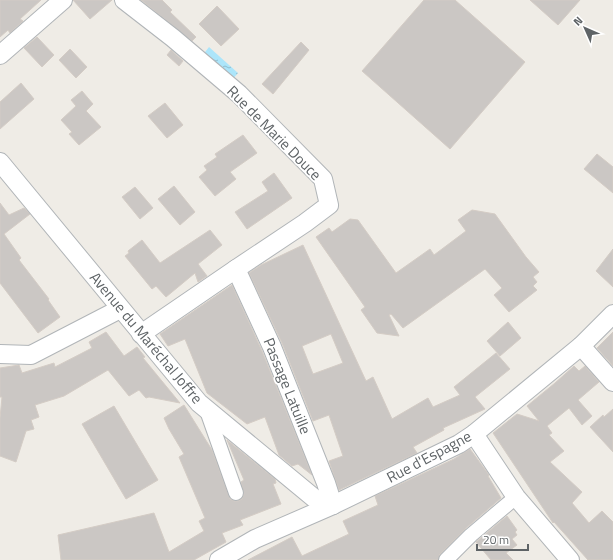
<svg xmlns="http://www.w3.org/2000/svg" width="613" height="560" font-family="'Titillium Web',sans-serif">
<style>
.water{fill:url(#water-ripples)}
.building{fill:#cbc7c4;stroke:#d4ccc5;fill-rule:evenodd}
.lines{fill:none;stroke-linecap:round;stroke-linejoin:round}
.pedestrian-casing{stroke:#b1b5b8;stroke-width:16}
.minor-casing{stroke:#b1b5b8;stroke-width:20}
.pedestrian{stroke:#fff;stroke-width:14}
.minor{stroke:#fff;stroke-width:18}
.labels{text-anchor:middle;stroke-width:3.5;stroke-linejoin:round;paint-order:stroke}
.street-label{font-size:15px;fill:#5e6366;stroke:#fff}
</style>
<defs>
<pattern id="water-ripples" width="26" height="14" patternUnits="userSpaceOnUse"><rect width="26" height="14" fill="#ace5fa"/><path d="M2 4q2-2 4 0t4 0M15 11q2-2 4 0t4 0" fill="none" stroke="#8fbdce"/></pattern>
</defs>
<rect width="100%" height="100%" fill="#efece6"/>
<polygon class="water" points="209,47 238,73 231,81 202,56"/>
<g class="building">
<polygon points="0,0 41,0 20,19 23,21 10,33 8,30 0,37"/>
<polygon points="73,0 112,0 90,19"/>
<polygon points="141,0 162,0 172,10 170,12 196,37 192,41"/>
<polygon points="424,0 455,0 525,62 450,149 362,71"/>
<polygon points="530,0 580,0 558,25"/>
<polygon points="217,6 239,29 221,46 199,24"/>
<polygon points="37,37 54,55 42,67 24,48"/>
<polygon points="301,42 309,50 273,94 262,84"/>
<polygon points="70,49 87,67 76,78 59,60"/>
<polygon points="171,50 183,61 179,66 167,55"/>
<polygon points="21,83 34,99 0,129 0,102"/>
<polygon points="82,91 93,104 86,111 101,127 79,145 69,134 72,132 61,120 76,106 71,100"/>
<polygon points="165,103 183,125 167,138 148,116"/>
<polygon points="243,135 257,153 230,172 236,179 215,196 199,177 207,170 204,166 217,157 215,154"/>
<polygon points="597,154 613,167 613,193 584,169"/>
<polygon points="274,173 292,198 247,229 235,212 268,191 262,182"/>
<polygon points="174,186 195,212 180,225 158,199"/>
<polygon points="135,187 153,208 140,219 122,197"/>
<polygon points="0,203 9,215 24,208 30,214 4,234 21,258 19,260 49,299 48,300 60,317 38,333 0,283"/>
<polygon points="472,210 495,214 526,257 539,272 533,277 537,282 533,286 537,290 509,312 494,295 502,288 485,269 403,328 391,314 389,315 399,336 377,333 361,310 365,307 316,237 329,228 332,232 350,219 358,220 396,273 430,249 434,255 466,231 458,220"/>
<polygon points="210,230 222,245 198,264 207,276 198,282 195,273 166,297 156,286 152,289 125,256 129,253 128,251 142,240 160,263"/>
<path d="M303,245L366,381L373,377L392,419L428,398L433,407L460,395L454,387L496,353L510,369L475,397L485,409L443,428L444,430L413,447L417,453L339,490L329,461L343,456L329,415L313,421L282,343L249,273L261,265ZM331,334L343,363L313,374L302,346Z"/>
<polygon points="613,249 613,287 596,271"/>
<polygon points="232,285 262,351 312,475 298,464 292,466 279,455 265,417 247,424 207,393 185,339 168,346 160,334"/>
<polygon points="508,322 521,338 500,356 487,341"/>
<polygon points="106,332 124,356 137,347 145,357 143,358 180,403 149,397 146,398 139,390 129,396 108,370 64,396 35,405 39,417 31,420 34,429 26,431 16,462 0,456 0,418 2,397 0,397 0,368 19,365 22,373 54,363 55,367 92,348 89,342"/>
<polygon points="613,332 613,366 597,348"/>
<polygon points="574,366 579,371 585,366 599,382 578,400 592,416 582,425 569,408 547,426 552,433 549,435 564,451 550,462 582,492 572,503 589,523 602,511 613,522 613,560 588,560 554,522 553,523 493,433 517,414 539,421 527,406 555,383"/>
<polygon points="184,405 212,450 230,499 234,501 238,501 242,499 244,494 241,482 244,480 227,440 275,479 276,483 273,484 281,504 240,520 243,525 222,533 226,542 194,560 61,560 58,535 154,513 169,552 204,531 199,521 205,518 179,457 184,454 169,429 164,418"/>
<polygon points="114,406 158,480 126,499 82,424"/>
<polygon points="613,409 613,452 590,427 603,415 604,417"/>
<polygon points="470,449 489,475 488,476 501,498 465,529 440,554 438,560 248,560 292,537 302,556 349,534 343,521 378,505 375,496 454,459"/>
<polygon points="507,516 517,530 515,532 517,535 512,539 517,545 506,553 513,560 491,560 476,542"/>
</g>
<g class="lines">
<defs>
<g id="pedestrian">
<polyline points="206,408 236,493"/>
<polyline points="446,560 471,535 516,497"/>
</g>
<g id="minor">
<polyline points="124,0 173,38 239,94 323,179 329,205 305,223 236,269 141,334"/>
<polyline points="0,55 63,0"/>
<polyline points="0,162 199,403 314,498 333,505"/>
<polyline points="236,269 272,347 326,483 333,505"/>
<polyline points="581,346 613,382"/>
<polyline points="0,354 31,355 120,309"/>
<polyline points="474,434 516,497 570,560"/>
<polyline points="219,560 255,539 333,505 459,444 474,434 581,346 613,314"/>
</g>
</defs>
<use href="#pedestrian" class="pedestrian-casing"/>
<use href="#minor" class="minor-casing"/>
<use href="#pedestrian" class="pedestrian"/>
<use href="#minor" class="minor"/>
</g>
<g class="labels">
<g class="street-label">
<text transform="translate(274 133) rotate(45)" y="5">Rue de Marie Douce</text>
<text transform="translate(146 338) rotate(50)" y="5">Avenue du Maréchal Joffre</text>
<text transform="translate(287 386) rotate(68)" y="5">Passage Latuille</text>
<text transform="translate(429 457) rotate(-28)" y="5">Rue d'Espagne</text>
</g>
</g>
<g transform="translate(585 28) rotate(315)" stroke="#ffffff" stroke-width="3" paint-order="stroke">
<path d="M0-3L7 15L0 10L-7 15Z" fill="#5e6366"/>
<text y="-6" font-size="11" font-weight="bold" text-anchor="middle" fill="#5e6366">N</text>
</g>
<path d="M477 544v6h51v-6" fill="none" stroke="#5e6366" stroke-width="2"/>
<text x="483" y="544" font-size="12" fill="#5e6366" stroke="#ffffff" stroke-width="3" paint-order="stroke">20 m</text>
</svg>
